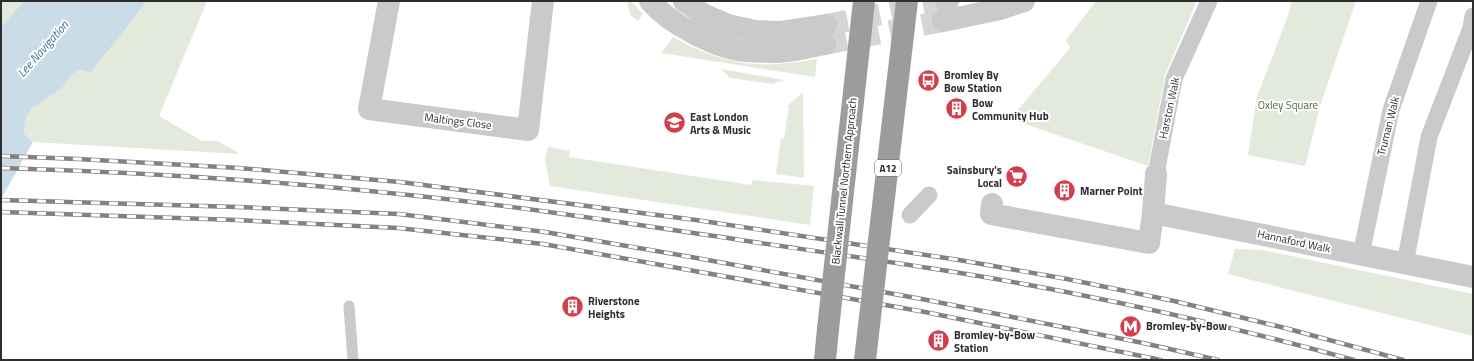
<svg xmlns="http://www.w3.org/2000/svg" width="1474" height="361" font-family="'Titillium Web',sans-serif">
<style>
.green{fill:#e3e9db}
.water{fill:#c9dce8}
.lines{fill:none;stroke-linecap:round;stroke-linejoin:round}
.tertiary-tunnel{stroke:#d5d5d5;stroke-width:22;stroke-dasharray:22 11;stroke-linecap:butt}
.service{stroke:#cacaca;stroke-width:11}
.pedestrian{stroke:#cacaca;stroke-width:17}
.minor{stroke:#cacaca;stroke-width:22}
.tertiary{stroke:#cacaca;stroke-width:22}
.trunk{stroke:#9c9c9c;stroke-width:22}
.rail-casing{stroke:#828282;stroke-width:4.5}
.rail{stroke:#fff;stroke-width:3;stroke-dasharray:9;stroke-linecap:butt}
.trunk-bridge{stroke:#9c9c9c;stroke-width:22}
.labels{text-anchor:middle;stroke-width:4;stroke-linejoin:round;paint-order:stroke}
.shield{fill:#fff;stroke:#6c6c6c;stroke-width:1}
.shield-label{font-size:10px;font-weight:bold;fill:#2d2d2d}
.poi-label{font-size:11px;font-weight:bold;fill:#2d2d2d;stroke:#fff;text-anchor:start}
.park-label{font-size:11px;fill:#51643e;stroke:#fff}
.street-label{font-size:11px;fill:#2d2d2d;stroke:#fff}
.water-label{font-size:12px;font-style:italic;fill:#426e87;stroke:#fff}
</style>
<rect width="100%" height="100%" fill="#fff"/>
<g class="green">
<polygon points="1,1 24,1 1,27"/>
<polygon points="147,1 207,1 159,116 202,141 218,141 240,154 33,142 24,133 25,121 31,109 62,88 72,75 130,21"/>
<polygon points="627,1 631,1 643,14 638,21 630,15"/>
<polygon points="1096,1 1197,1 1165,75 1148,166 1010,119 1070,48 1066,40"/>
<polygon points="1291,1 1356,1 1321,103 1305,166 1248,155 1257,97 1289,13"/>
<path d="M673,37C705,55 739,67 777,64C790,63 804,61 817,59L815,77L661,53Z"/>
<polygon points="721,69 785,80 772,84 730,78"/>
<polygon points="803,92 804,178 776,174 781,139 784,139 789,107 786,107"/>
<polygon points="548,147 570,151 569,157 751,185 753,180 814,186 810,225 550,186 545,160"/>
<polygon points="1235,249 1263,250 1473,294 1473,336 1228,274"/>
</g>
<polygon class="water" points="24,1 147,1 91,72 79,69 72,75 62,88 31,109 25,121 24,133 33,142 1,199 1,27"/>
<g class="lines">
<g class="tertiary-tunnel">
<polyline points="826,25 946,1"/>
<polyline points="825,44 943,21"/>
</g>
<polyline class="service" points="349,306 353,360"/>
<g class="pedestrian">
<polyline points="1156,174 1174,79 1209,1"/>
<polyline points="910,215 929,195"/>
<polyline points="1361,255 1391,110 1429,1"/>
<polyline points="1405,264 1429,137 1471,28 1473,16"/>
</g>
<g class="minor">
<polyline points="389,1 369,109 528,130 543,1"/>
<polyline points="1156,174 1153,213 1473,277"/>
<polyline points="992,204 991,214 1149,243 1153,213"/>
</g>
<g class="tertiary">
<path d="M650,1C670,24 715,48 746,51C756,52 767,52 777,52C792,52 809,47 825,44"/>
<polyline points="684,1 703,14 728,25 755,31 780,32 826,25"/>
<polyline points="946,1 948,1"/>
<polyline points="943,21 1000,9 1024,1"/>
</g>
<g class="trunk">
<polyline points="825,360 828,329"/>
<polyline points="865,360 868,334"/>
</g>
<defs>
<g id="rail">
<polyline points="1,156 78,159 239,168 400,182 696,220 959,260 1067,279 1174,301 1285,328 1403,360"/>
<path d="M1,168C134,172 267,180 399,194C520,206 640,225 760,243C862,258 965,272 1066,292C1163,311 1259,334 1354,360"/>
<polyline points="1,200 237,207 399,214 545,232 691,257 927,300 1143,343 1218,360"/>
<polyline points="1,212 236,220 398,228 543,244 925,312 1161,360"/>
</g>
</defs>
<use href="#rail" class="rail-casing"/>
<use href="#rail" class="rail"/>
<g class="trunk-bridge">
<polyline points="828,329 864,1"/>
<polyline points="868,334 907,1"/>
</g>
</g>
<defs>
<symbol id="bus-disc" viewBox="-11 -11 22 22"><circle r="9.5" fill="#d63d4a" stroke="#fff"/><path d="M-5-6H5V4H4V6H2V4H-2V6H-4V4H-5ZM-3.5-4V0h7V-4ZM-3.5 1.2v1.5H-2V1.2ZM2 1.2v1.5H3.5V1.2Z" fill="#fff"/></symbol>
<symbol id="building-disc" viewBox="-11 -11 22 22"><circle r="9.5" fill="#d63d4a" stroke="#fff"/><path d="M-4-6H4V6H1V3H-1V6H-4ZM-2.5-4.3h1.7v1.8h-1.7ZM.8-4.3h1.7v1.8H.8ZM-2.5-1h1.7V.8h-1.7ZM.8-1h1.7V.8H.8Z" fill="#fff"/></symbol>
<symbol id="university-disc" viewBox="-11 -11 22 22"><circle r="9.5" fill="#d63d4a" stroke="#fff"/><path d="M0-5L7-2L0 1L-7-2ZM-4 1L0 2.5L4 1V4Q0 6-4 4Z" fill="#fff"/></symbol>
<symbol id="supermarket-disc" viewBox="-11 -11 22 22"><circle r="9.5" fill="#d63d4a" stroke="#fff"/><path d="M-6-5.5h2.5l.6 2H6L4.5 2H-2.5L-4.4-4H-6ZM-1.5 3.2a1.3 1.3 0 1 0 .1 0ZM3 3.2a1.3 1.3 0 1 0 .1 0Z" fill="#fff"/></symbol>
<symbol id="metro-disc" viewBox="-11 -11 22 22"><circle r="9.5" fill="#d63d4a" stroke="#fff"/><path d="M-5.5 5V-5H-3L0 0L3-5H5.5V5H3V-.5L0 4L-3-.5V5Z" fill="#fff"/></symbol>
</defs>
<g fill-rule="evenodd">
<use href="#bus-disc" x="916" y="68" width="25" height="25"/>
<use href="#building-disc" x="944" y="96" width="25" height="25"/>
<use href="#university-disc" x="662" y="110" width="25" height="25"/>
<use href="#supermarket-disc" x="1004" y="164" width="25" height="25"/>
<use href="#building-disc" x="1052" y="178" width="25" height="25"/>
<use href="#building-disc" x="560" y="294" width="25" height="25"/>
<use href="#metro-disc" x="1118" y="314" width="25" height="25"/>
<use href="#building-disc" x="926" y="328" width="25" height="25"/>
</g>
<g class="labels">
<rect class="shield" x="875" y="160" width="26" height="16" rx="3"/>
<g class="shield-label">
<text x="888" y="172">A12</text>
</g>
<g class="poi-label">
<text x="944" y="79">Bromley By<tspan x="944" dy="13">Bow Station</tspan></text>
<text x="972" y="107">Bow<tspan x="972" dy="13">Community Hub</tspan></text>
<text x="690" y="121">East London<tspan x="690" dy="13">Arts &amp; Music</tspan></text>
<text x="1002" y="174" text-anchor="end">Sainsbury's<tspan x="1002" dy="13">Local</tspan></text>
<text x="1080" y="195">Marner Point</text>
<text x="588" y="305">Riverstone<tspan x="588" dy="13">Heights</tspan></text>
<text x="1146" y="330">Bromley-by-Bow</text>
<text x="954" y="339">Bromley-by-Bow<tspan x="954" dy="13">Station</tspan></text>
</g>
<g class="park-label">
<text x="1288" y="109">Oxley Square</text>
</g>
<g class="street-label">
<text transform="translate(1169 108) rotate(-78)" y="4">Harston Walk</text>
<text transform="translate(458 121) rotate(7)" y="4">Maltings Close</text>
<text transform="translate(1388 126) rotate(-76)" y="4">Truman Walk</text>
<text transform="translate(844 181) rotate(-84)" y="4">Blackwall Tunnel Northern Approach</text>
<text transform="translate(1294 241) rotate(12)" y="4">Hannaford Walk</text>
</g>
<g class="water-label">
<text transform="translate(43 49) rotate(-49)" y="4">Lee Navigation</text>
</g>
</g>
<rect width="1474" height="361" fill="none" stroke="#2d2d2d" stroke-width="4"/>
</svg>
